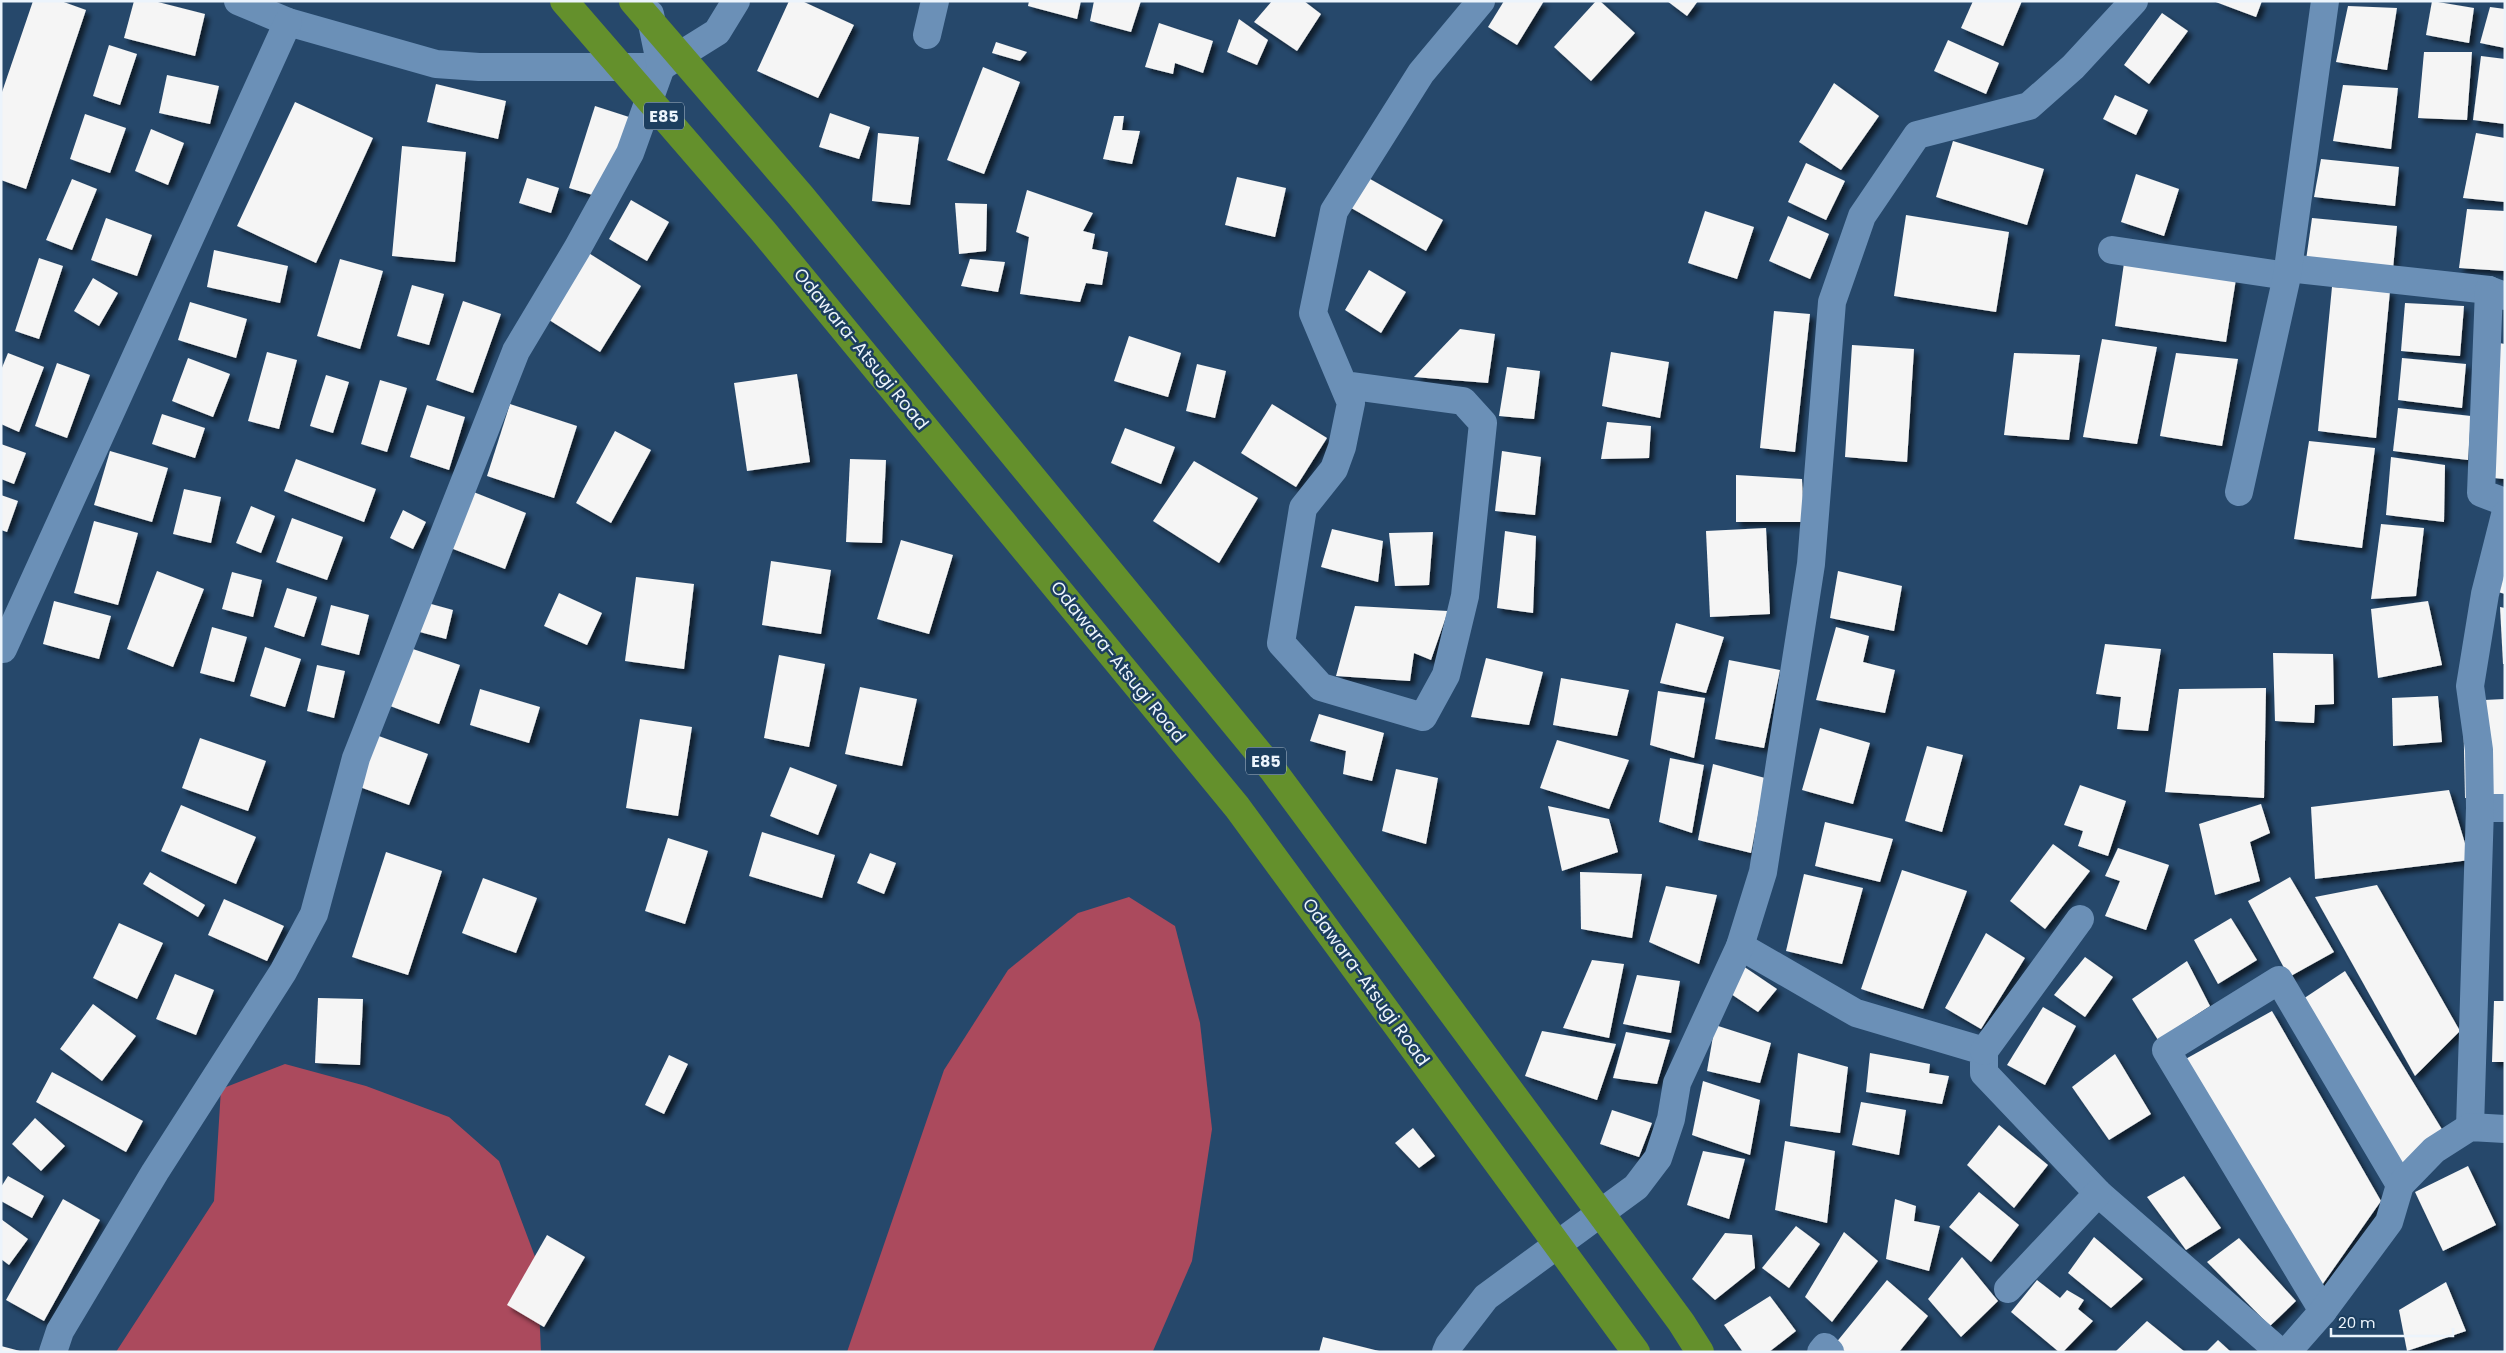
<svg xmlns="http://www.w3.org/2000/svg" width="2506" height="1353" font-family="Poppins,sans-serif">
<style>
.green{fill:#ab4a5d}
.building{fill:#f5f5f5;filter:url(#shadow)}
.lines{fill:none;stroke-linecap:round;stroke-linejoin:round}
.minor{stroke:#6b90b7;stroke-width:28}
.highway{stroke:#64902c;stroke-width:28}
.labels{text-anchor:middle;stroke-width:5;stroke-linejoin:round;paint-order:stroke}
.shield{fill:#1c3e5f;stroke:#aebdcd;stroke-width:1}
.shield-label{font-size:16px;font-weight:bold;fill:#ecf4fc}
.street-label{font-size:18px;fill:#ecf4fc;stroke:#1c3e5f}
</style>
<defs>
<filter id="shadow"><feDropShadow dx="4.5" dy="4.5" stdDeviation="2.5" flood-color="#0009"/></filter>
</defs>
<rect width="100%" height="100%" fill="#26486b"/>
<g class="green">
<polygon points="1129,897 1175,926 1200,1023 1212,1129 1192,1261 1153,1351 847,1352 944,1070 1008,970 1078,913"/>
<polygon points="285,1064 366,1086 449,1117 499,1161 537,1262 541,1352 116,1352 214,1201 221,1089"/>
</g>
<g class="building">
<polygon points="33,1 61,1 86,10 26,189 1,180 1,95"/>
<polygon points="134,1 154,1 205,14 195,56 124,38"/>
<polygon points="789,1 802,1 854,25 818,98 757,71"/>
<polygon points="1029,1 1081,1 1077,19 1028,6"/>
<polygon points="1094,1 1141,1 1131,32 1090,21"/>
<polygon points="1272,1 1304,1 1321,14 1297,51 1254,22"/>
<polygon points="1504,1 1544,1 1517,45 1488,27"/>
<polygon points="1596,1 1600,1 1635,33 1591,81 1554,47"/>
<polygon points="1667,1 1698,1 1687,16"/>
<polygon points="1973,1 2022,1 2003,46 1961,28"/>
<polygon points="2213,1 2262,1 2256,17"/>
<polygon points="2432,1 2474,8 2469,43 2426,35"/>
<polygon points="2348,6 2397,8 2387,70 2336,62"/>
<polygon points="2490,7 2505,9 2505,48 2480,43"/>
<polygon points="2162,13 2188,31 2149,84 2124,65"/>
<polygon points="1239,19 1268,40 1257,65 1227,52"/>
<polygon points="1159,23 1213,41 1203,73 1175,63 1173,74 1145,67"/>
<polygon points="1948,40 1999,63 1986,94 1934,71"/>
<polygon points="996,42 1027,52 1020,61 992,53"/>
<polygon points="109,45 137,54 120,105 93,96"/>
<polygon points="2424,52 2472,52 2467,120 2418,118"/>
<polygon points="2481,56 2505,59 2505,124 2473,120"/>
<polygon points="983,67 1020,82 984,174 947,160"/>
<polygon points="167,75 219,86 210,124 159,113"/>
<polygon points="1834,83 1879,116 1841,170 1799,142"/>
<polygon points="436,84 506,101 498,139 427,122"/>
<polygon points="2343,85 2398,88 2391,149 2333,141"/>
<polygon points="2115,95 2148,110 2136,135 2103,119"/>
<polygon points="295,102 373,138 316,263 237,226"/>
<polygon points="595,106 629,117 603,198 569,188"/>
<polygon points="830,113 870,127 859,159 819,147"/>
<polygon points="85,114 126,128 110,173 70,159"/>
<polygon points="1114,116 1124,116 1122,130 1140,131 1132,164 1103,159"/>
<polygon points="151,129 184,143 168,185 135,171"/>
<polygon points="878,133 919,137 910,205 872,201"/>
<polygon points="2476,133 2505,138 2505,202 2463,198"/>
<polygon points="1953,141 2044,169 2027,225 1936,197"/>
<polygon points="402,146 466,152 455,262 392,256"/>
<polygon points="2321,159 2399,167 2395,206 2314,197"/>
<polygon points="1806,163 1845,181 1826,220 1788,202"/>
<polygon points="2136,174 2179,189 2164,236 2121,222"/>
<polygon points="1363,175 1443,220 1426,251 1346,205"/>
<polygon points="1237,177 1286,188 1275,237 1225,225"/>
<polygon points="527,178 559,188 551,213 519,203"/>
<polygon points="72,179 97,189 72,250 46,240"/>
<polygon points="1027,190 1093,213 1083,231 1095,234 1092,249 1108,252 1102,285 1086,283 1080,302 1020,294 1029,237 1016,232"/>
<polygon points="631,200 669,222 647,261 609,239"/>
<polygon points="955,203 987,204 986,251 959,254"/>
<polygon points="2467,209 2505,211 2505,271 2459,268"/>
<polygon points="1705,211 1754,227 1737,279 1688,263"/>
<polygon points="1906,215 2009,232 1996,312 1894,296"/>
<polygon points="1788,216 1829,234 1810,279 1769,261"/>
<polygon points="106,218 152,235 137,276 91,260"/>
<polygon points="2312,218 2397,226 2393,269 2306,260"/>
<polygon points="214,250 288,266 280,303 207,287"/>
<polygon points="587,252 641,286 600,352 546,318"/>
<polygon points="39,258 63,266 39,339 15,331"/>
<polygon points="340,259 383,271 360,349 317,336"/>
<polygon points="970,259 1005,262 998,292 961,286"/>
<polygon points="2124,263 2236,279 2226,342 2115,326"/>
<polygon points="1369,270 1406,292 1381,333 1345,310"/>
<polygon points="93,278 118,293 99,326 74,311"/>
<polygon points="412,285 444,294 429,345 397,336"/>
<polygon points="2332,287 2390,291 2376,438 2318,431"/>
<polygon points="463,301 501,314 473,393 436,380"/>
<polygon points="190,302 247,319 236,358 178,340"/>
<polygon points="2405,303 2464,306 2460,356 2401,351"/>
<polygon points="1774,311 1810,314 1795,452 1760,448"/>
<polygon points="1460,329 1495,334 1488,383 1414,377"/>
<polygon points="1129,336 1181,353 1168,397 1114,381"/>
<polygon points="2102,339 2157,347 2137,444 2083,437"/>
<polygon points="2499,343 2505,344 2505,479 2493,478"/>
<polygon points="1852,345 1914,349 1907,462 1845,457"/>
<polygon points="267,352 297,360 279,429 248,421"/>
<polygon points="1611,352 1669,362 1660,418 1602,406"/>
<polygon points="8,353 44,367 19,432 1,424 1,370"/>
<polygon points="2014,353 2080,355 2069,440 2004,435"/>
<polygon points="2176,353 2238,359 2222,446 2160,436"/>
<polygon points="188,358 230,374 213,417 172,401"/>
<polygon points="2402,358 2466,364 2462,408 2398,400"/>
<polygon points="57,363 90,375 67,438 35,426"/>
<polygon points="1197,364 1226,371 1215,418 1186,411"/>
<polygon points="1507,367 1540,371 1534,419 1499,416"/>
<polygon points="797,374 810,462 747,471 734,383"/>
<polygon points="326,375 349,382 333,433 310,426"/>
<polygon points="380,380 407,388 387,452 361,444"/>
<polygon points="510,404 577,426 554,498 487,476"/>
<polygon points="1272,404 1327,438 1296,487 1241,453"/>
<polygon points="427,405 465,417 449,470 410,457"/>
<polygon points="2398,408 2471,416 2468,460 2393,451"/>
<polygon points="162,414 205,428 195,458 152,444"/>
<polygon points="1607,422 1651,426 1649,458 1601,459"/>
<polygon points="1125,428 1175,447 1161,484 1111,463"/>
<polygon points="615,431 651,450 611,523 576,503"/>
<polygon points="2309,441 2375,448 2362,548 2294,539"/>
<polygon points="1,444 26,453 14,484 1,479"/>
<polygon points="110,451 168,468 152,522 94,505"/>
<polygon points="1502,451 1541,457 1535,515 1495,511"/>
<polygon points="2391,457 2445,465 2444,522 2386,515"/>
<polygon points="296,459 376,489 364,522 284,491"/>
<polygon points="850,459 886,460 882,543 846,542"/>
<polygon points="1194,461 1258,498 1219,563 1153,521"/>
<polygon points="1736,475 1802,479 1804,522 1736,522"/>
<polygon points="184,489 221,497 211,543 173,534"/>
<polygon points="471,491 526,513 505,569 448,547"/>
<polygon points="1,495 18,501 7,532 1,530"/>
<polygon points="251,506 275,516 261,553 236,543"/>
<polygon points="403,510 426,522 413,549 390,538"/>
<polygon points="292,518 343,537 327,580 276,562"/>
<polygon points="94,521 138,533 118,605 74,593"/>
<polygon points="2381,524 2424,528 2416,596 2371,599"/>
<polygon points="1766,528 1770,614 1710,617 1706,531"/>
<polygon points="1332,529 1383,541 1378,582 1321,567"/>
<polygon points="1505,531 1536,536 1533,613 1497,608"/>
<polygon points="1433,532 1429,585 1395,586 1389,533"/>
<polygon points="901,540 953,555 929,634 877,619"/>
<polygon points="771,561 831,570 821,634 762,625"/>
<polygon points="2505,568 2505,594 2498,592"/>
<polygon points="157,571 204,589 173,667 127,649"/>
<polygon points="1838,571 1902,586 1894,631 1830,618"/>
<polygon points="232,572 262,580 253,617 222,609"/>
<polygon points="636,577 694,584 684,669 625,661"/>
<polygon points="287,588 317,597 304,637 274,627"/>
<polygon points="559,593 602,613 587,645 544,626"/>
<polygon points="54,601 111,616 99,659 43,644"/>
<polygon points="2428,601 2442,665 2378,678 2371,609"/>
<polygon points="424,602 453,610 446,639 416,631"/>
<polygon points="331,605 369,615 359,655 321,645"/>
<polygon points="1355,606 1448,611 1431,660 1414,653 1410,681 1336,676"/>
<polygon points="2500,607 2505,608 2505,664 2503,664"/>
<polygon points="1676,623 1724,637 1706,693 1660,683"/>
<polygon points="212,627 247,637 234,682 200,673"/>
<polygon points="1836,627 1869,636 1863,662 1895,670 1885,713 1816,700"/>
<polygon points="2105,644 2161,649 2148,731 2117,729 2121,697 2096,694"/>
<polygon points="265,647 301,659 285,707 250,696"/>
<polygon points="410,648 460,665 439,724 390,706"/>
<polygon points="2273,653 2333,654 2334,704 2315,705 2314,723 2275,721"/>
<polygon points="779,655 825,664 809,747 764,738"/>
<polygon points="1486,658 1543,672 1529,725 1471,717"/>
<polygon points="1729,660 1780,670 1764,748 1715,739"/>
<polygon points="317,665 345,671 334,718 307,711"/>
<polygon points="1561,678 1629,690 1617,736 1553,725"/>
<polygon points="860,687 917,699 902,766 845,754"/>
<polygon points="2266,688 2264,798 2165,792 2179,689"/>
<polygon points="480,689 540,707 529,743 470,725"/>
<polygon points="1658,691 1705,698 1694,758 1650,745"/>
<polygon points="2438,696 2442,742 2393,746 2392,698"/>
<polygon points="2505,699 2505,798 2465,798 2463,701"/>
<polygon points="1319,714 1384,733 1372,781 1343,774 1346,751 1310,741"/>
<polygon points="640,719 692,727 678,816 626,808"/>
<polygon points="1820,728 1870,743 1853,804 1802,790"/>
<polygon points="376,735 428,754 409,805 357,786"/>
<polygon points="200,738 266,761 248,811 182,788"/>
<polygon points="1557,740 1629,760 1609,809 1540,788"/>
<polygon points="1927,746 1963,755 1942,832 1905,821"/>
<polygon points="1670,758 1704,765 1692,833 1659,822"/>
<polygon points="1713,764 1765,778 1751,853 1698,840"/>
<polygon points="790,767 837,785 818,835 770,816"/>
<polygon points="1396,769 1438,778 1426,844 1382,831"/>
<polygon points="2080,785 2126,801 2108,856 2078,846 2083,831 2064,825"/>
<polygon points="2449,790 2470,860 2315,879 2311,807"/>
<polygon points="2261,804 2270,833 2250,842 2260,881 2215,895 2199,824"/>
<polygon points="181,805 256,837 236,884 161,851"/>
<polygon points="1548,806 1609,819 1618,852 1562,871"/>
<polygon points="1825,822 1893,839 1880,882 1815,866"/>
<polygon points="762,832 835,855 822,898 749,876"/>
<polygon points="668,838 708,851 685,924 645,911"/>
<polygon points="2053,844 2090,871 2045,929 2010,901"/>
<polygon points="2118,848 2169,865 2146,930 2105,916 2120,881 2105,876"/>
<polygon points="386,852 442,871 408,975 352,957"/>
<polygon points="870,853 896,863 884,894 857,883"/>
<polygon points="1902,870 1967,891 1923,1009 1861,989"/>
<polygon points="150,872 205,905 198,917 143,884"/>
<polygon points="1580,872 1642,874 1632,938 1581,929"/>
<polygon points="1804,874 1863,888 1842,964 1786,951"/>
<polygon points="2290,877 2334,952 2289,977 2248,901"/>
<polygon points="483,878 537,898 516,953 462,933"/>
<polygon points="2377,885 2460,1031 2415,1076 2315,897"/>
<polygon points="1666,886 1717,895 1699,964 1649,942"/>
<polygon points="224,899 284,926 267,961 208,935"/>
<polygon points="2231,918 2257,960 2218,984 2194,940"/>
<polygon points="119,923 163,943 137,999 93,978"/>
<polygon points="1986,933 2025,958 1981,1029 1945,1008"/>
<polygon points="2085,957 2113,977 2085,1017 2054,995"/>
<polygon points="1592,960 1624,964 1609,1038 1563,1028"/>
<polygon points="2187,961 2210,1006 2158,1040 2132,999"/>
<polygon points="1743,966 1777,989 1758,1012 1728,992"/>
<polygon points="2345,971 2443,1131 2402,1169 2303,999"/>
<polygon points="175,974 214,990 196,1035 156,1019"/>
<polygon points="1637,975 1680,981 1671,1033 1623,1024"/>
<polygon points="318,998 363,999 360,1065 315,1063"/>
<polygon points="2494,1001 2505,1001 2505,1062 2492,1062"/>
<polygon points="93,1004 136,1036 102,1081 60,1049"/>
<polygon points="2043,1007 2076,1026 2045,1085 2007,1065"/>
<polygon points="2272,1011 2381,1201 2320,1288 2182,1061"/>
<polygon points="1715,1025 1771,1043 1760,1083 1707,1071"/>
<polygon points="1542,1031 1616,1044 1597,1100 1525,1076"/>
<polygon points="1626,1032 1670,1040 1657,1084 1613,1078"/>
<polygon points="1798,1053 1848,1067 1840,1133 1790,1126"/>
<polygon points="1870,1053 1930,1064 1929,1073 1949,1076 1942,1104 1866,1092"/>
<polygon points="2115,1054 2151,1114 2109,1140 2072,1087"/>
<polygon points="669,1055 688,1064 664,1114 645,1105"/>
<polygon points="52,1072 143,1121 126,1152 36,1102"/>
<polygon points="1703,1081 1760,1100 1750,1155 1692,1135"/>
<polygon points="1861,1102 1906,1110 1899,1155 1852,1145"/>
<polygon points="1612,1110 1652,1123 1639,1157 1600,1144"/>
<polygon points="35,1118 65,1146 41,1171 12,1144"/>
<polygon points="1999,1125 2048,1165 2014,1208 1967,1165"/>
<polygon points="1413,1128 1435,1156 1419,1168 1395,1143"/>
<polygon points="1785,1141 1835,1151 1827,1223 1775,1210"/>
<polygon points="1703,1151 1745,1159 1729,1219 1687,1205"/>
<polygon points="2468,1166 2496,1225 2443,1251 2415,1192"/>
<polygon points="8,1176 44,1196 32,1218 1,1201 1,1187"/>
<polygon points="2184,1176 2221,1228 2186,1250 2147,1197"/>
<polygon points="1979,1192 2019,1225 1991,1262 1949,1227"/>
<polygon points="63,1199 100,1220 44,1321 6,1300"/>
<polygon points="1895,1199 1916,1206 1914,1221 1940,1226 1929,1271 1886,1259"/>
<polygon points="1,1219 28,1239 9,1265 1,1259"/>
<polygon points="1796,1226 1820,1244 1789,1288 1762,1268"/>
<polygon points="1844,1232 1878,1261 1832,1322 1805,1297"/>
<polygon points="1725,1233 1752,1235 1755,1268 1715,1300 1692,1279"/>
<polygon points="547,1235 585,1257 544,1327 507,1305"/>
<polygon points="2094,1237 2143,1279 2111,1308 2068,1273"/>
<polygon points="2239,1238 2296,1301 2270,1326 2207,1262"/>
<polygon points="1962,1257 1998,1301 1961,1337 1928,1299"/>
<polygon points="1887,1280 1928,1316 1899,1352 1846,1352 1835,1344"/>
<polygon points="2037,1280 2060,1298 2067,1290 2084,1300 2078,1309 2093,1321 2063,1352 2059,1352 2011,1312"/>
<polygon points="2446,1282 2466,1331 2407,1351 2399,1310"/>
<polygon points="1770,1296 1796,1331 1769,1352 1743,1352 1724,1325"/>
<polygon points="2147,1321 2185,1352 2115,1352"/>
<polygon points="1323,1337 1379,1351 1379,1352 1319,1352"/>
<polygon points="2218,1340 2231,1352 2206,1352"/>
<polygon points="1,1346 20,1351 20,1352 1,1352"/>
</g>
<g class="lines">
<g class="minor">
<polyline points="238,1 288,22 436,64 479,67 661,67 717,32 736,1"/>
<polyline points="927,35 935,1"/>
<polyline points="2112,250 2287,276"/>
<polyline points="2288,268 2489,290 2505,296"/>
<polyline points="2489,290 2481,493 2505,502"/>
<polyline points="1345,385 1463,401 1483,423 1465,596 1446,675 1423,717 1321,687 1281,643 1303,508 1334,469 1342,447 1351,403 1313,313 1334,211 1421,73 1481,1"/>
<polyline points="2239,492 2287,276 2325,1"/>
<polyline points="1,649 3,649 288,22"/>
<polyline points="2480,808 2505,808"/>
<polyline points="1740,946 1856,1013 1984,1051 1984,1073 2098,1193 2280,1352"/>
<polyline points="1984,1051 2080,919"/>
<polyline points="2470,1127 2480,808 2479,750 2470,686 2485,594 2505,515"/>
<polyline points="2008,1289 2098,1193"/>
<polyline points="2323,1311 2166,1050 2279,980 2400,1185"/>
<polyline points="53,1352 60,1331 155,1172 283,972 314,914 356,758 516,351 577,249 630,153 661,67 650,14"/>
<polyline points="1446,1352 1449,1345 1486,1297 1636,1187 1658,1158 1671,1119 1677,1083 1740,946 1763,872 1811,564 1832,302 1862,216 1917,135 2029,106 2073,67 2134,1"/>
<polyline points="1821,1352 1825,1347 1830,1352"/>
<polyline points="2287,1352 2323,1311 2389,1222 2400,1185 2434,1150 2470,1127 2505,1129"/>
</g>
<g class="highway">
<polyline points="564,1 763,231 1237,807 1636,1352"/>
<polyline points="633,1 801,196 1272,769 1681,1322 1700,1352"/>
</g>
</g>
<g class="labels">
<g class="shield">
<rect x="644" y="102.5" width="40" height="27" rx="4"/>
<rect x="1246" y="747.5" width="40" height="27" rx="4"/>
</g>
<g class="shield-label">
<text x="664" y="122">E85</text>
<text x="1266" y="767">E85</text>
</g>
<g class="street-label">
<text transform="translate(861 349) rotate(51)" y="6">Odawara-Atsugi Road</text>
<text transform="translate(1118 662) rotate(51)" y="6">Odawara-Atsugi Road</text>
<text transform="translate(1366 982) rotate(54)" y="6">Odawara-Atsugi Road</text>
</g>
</g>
<rect width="2506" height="1353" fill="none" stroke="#ecf4fc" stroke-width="5"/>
<path d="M2331 1328v8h122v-8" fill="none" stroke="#ecf4fc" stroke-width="2.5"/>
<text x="2338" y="1328" font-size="15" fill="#ecf4fc" stroke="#1c3e5f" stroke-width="4" paint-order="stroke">20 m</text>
</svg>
